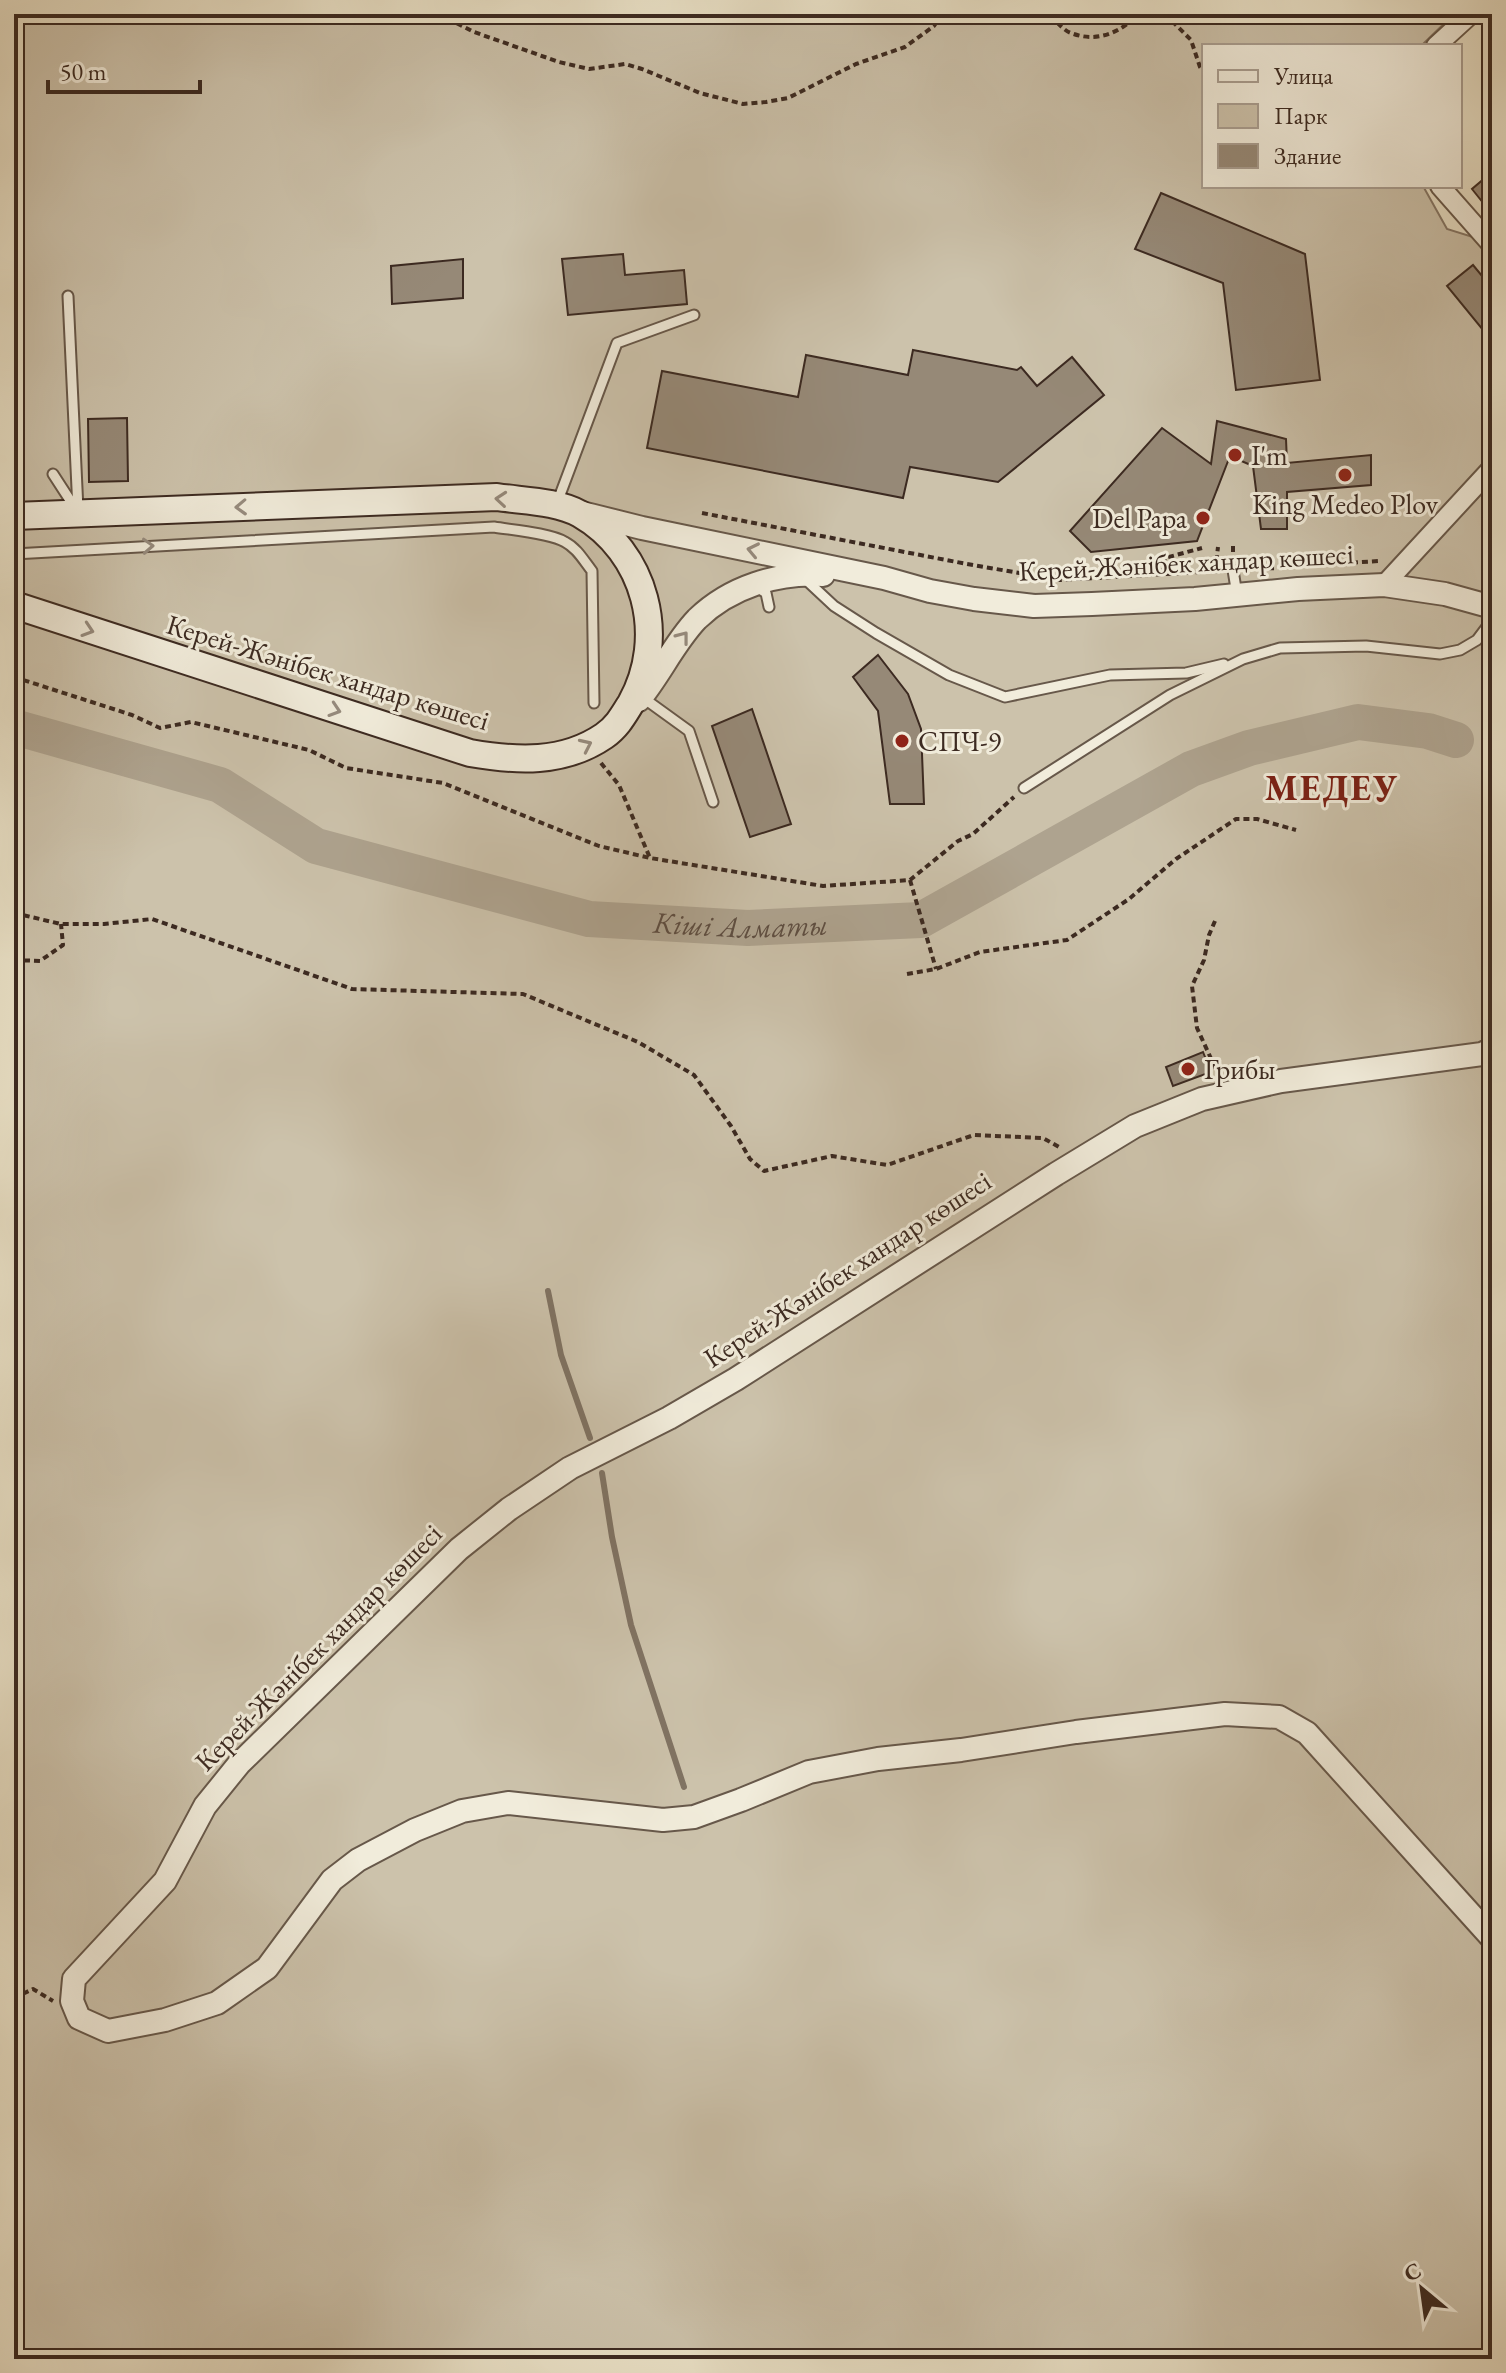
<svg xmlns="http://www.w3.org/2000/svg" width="1506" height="2373" font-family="'EB Garamond',serif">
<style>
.green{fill:#ccc2ab;stroke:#847666;stroke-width:2}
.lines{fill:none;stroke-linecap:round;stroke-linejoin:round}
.stream{stroke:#807363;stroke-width:6}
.river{stroke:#aea38f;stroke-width:36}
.building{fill:#968977;stroke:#3c2a21;stroke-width:2}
.service-casing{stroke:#67584a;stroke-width:13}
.minor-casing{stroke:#67584a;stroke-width:22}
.tertiary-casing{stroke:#67584a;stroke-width:26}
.secondary-casing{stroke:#3c2a21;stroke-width:30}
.path{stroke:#3c2a21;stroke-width:4;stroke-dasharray:6 4;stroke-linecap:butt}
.service{stroke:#f1ecdb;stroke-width:9}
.minor{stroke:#f1ecdb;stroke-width:18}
.tertiary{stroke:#f1ecdb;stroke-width:22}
.secondary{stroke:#f1ecdb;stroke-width:26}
.oneway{stroke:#968b7e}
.poi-dot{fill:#8f2418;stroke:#f1ecdb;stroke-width:3}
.labels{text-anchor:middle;stroke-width:6;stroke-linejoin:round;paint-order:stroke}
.poi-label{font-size:28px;fill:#3c2a21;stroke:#f1ecdb;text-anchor:start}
.street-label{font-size:28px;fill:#3c2a21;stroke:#f1ecdb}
.water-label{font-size:30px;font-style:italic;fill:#5e4e42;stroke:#f1ecdb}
.district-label{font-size:36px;font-weight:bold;letter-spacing:2px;fill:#7a1f14;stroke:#f1ecdb}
</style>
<rect width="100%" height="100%" fill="#e9e1c7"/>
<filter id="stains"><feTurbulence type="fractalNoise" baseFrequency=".0025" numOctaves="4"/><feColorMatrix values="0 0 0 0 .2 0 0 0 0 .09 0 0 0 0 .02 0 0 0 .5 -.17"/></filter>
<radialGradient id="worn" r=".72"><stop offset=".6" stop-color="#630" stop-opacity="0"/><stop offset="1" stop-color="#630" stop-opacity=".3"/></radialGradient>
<polygon class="green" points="14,14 1454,14 1421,46 1204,46 1204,186 1423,186 1447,229 1492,243 1492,2359 14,2359"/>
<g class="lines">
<g class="stream">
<polyline points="548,1291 561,1355 590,1438"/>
<polyline points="602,1473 612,1537 631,1625 684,1787"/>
</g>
<path class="river" id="s1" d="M14,727L220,785L316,846L589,919L748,928L921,920L1191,769L1249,748L1358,722L1428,731L1456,740"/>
</g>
<g class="building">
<polygon points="1492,172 1492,214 1472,189"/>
<polygon points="1161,193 1305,254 1320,380 1236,390 1223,283 1135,249"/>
<polygon points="623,254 625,275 684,270 687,304 568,315 562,259"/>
<polygon points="463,259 463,298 392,304 391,266"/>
<polygon points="1473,265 1492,288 1492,341 1447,286"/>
<polygon points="913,350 1017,370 1021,367 1037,386 1072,357 1104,395 998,482 910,467 903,498 647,448 662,371 798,397 806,355 908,375"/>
<polygon points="127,418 128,481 89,482 88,419"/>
<polygon points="1217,421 1286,439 1287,463 1371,455 1371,485 1287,492 1287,529 1261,529 1253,466 1230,456 1197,541 1091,552 1070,531 1162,428 1211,464"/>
<polygon points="878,655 908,694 921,729 924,804 890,804 878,711 853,677"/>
<polygon points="752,709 791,824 750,837 712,726"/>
<polygon points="1203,1052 1211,1072 1173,1086 1166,1067"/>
</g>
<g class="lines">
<defs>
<g id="service">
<polyline points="68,296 78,510"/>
<polyline points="53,474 77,511"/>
<polyline points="557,503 617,343 694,315"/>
<path d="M14,554L494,527C512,530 550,533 565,542C577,548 584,561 592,571L594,703"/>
<polyline points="1233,570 1237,595"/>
<polyline points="804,578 834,606 876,633 949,675 1005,697 1110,675 1186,673 1224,664"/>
<polyline points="755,586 766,593 769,607"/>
<polyline points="642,697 689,731 713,802"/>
<polyline points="1024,788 1170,695 1243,659 1280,648 1366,646 1440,654 1460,650 1477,640 1492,620"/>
</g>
<g id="minor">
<polyline points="1436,46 1471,14"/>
<polyline points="1440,186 1492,245"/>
<polyline points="1384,585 1492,468"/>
</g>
<g id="tertiary">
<polyline points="582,513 642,528 884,578 930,591 974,599 1034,606 1092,604 1195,599 1298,589 1384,585 1445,594 1492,607"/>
<path d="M639,700C660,675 674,643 697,619C730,587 778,572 823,575"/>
<polyline points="1492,1049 1482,1054 1281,1081 1202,1099 1135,1126 1056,1174 736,1379 669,1418 570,1468 509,1509 459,1549 239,1764 205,1806 165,1881 74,1979 72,2001 79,2018 108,2031 165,2020 217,2003 267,1968 332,1880 358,1860 415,1830 462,1811 508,1803 663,1820 694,1817 741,1800 809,1772 878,1759 961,1750 1076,1732 1225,1714 1279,1717 1307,1733 1492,1938"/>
</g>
<path id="secondary" d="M14,516L497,497C523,501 557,501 580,514C646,552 668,637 631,703C623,716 617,727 604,736C563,764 516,761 470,753L14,605"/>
</defs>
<use href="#service" class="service-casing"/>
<use href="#minor" class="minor-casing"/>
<use href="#tertiary" class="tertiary-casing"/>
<use href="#secondary" class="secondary-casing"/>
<g class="path">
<polyline points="439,14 474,32 559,62 589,69 625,64 642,69 700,93 743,104 766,102 788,98 856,64 905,47 934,26 942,14"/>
<path d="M1054,14L1055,21C1060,25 1065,31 1071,33C1096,43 1121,33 1138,14"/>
<polyline points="1165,14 1191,40 1200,67 1204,72"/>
<polyline points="702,513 967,564 1060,580 1219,571"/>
<polyline points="1233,546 1233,556"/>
<polyline points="1332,564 1379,561"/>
<polyline points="1248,569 1279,568"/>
<polyline points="1215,571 1218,547"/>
<polyline points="1160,574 1165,558 1202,548"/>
<polyline points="14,677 132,715 160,728 191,722 309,750 346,768 443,783 599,846 650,858"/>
<polyline points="601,763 619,785 650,858 823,886 910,880 958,841 973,834 1014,797"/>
<polyline points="910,880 936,969"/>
<polyline points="14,913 61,924 104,924 152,919 352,989 523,994 638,1042 694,1075 731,1126 750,1159 764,1171 832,1156 887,1165 974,1135 1043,1138 1059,1147"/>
<polyline points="1215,921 1209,935 1204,960 1192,986 1197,1028 1219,1076"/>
<polyline points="14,960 40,961 63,945 61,924"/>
<polyline points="907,974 936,969 980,952 1067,940 1129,899 1176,859 1236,819 1257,819 1296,830"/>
<polyline points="14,1998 33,1989 53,2001"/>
</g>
<use href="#service" class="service"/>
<use href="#minor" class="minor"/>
<use href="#tertiary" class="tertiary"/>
<use href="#secondary" class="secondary"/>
</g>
<defs><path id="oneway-chevron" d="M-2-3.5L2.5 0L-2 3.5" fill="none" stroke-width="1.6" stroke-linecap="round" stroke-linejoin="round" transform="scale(2)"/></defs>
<g class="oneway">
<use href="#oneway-chevron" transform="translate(501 499) rotate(-175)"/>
<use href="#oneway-chevron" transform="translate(241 507) rotate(178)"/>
<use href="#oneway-chevron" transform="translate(148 546) rotate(-3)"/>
<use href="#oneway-chevron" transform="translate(753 550) rotate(-168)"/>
<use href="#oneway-chevron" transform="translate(88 630) rotate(18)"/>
<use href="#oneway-chevron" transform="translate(683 637) rotate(-52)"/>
<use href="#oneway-chevron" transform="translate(335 710) rotate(18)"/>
<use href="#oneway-chevron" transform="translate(586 745) rotate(-25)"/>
</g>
<g class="poi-dot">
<circle cx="1235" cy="455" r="8"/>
<circle cx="1345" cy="475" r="8"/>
<circle cx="1203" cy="518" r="8"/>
<circle cx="902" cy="741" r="8"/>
<circle cx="1188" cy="1069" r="8"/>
</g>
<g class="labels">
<g class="poi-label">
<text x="1251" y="465">I'm</text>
<text x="1345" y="514" text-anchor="middle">King Medeo Plov</text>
<text x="1187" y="528" text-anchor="end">Del Papa</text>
<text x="918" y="751">СПЧ-9</text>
<text x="1204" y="1079">Грибы</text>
</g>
<g class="street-label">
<text transform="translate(1186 562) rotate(-3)" y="10">Керей-Жәнібек хандар көшесі</text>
<text transform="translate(328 672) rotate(17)" y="10">Керей-Жәнібек хандар көшесі</text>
<text transform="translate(847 1269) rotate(-33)" y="10">Керей-Жәнібек хандар көшесі</text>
<text transform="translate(318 1647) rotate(-45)" y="10">Керей-Жәнібек хандар көшесі</text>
</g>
<g class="water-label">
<text dy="10" stroke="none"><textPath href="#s1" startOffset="762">Кіші Алматы</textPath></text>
</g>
<g class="district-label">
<text x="1332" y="800">МЕДЕУ</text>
</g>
</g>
<rect width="1506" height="2373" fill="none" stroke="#e9e1c7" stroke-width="48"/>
<rect x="16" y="16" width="1474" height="2341" fill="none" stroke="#3c2a21" stroke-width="4"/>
<rect x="24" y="24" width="1458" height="2325" fill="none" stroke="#3c2a21" stroke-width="2"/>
<rect x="1202" y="44" width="260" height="144" fill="#f1ecdb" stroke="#a99e91" stroke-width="2"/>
<rect x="1218" y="70" width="40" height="12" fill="#f1ecdb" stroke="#a99e91" stroke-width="2"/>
<text x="1274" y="84" font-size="24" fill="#3c2a21">Улица</text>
<rect x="1218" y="104" width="40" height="24" fill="#ccc2ab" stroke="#a99e91" stroke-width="2"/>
<text x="1274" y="124" font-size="24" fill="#3c2a21">Парк</text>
<rect x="1218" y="144" width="40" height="24" fill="#968977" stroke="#a99e91" stroke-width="2"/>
<text x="1274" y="164" font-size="24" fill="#3c2a21">Здание</text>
<g transform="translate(1422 2289) rotate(331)" stroke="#f1ecdb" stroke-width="6" paint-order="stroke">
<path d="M0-6L14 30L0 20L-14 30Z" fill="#3c2a21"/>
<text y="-12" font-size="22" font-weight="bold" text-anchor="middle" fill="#3c2a21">С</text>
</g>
<path d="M48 80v12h152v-12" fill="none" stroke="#3c2a21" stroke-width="4"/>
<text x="60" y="80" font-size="24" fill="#3c2a21" stroke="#f1ecdb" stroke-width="6" paint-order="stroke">50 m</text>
<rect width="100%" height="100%" filter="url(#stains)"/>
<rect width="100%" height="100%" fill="url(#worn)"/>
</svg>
